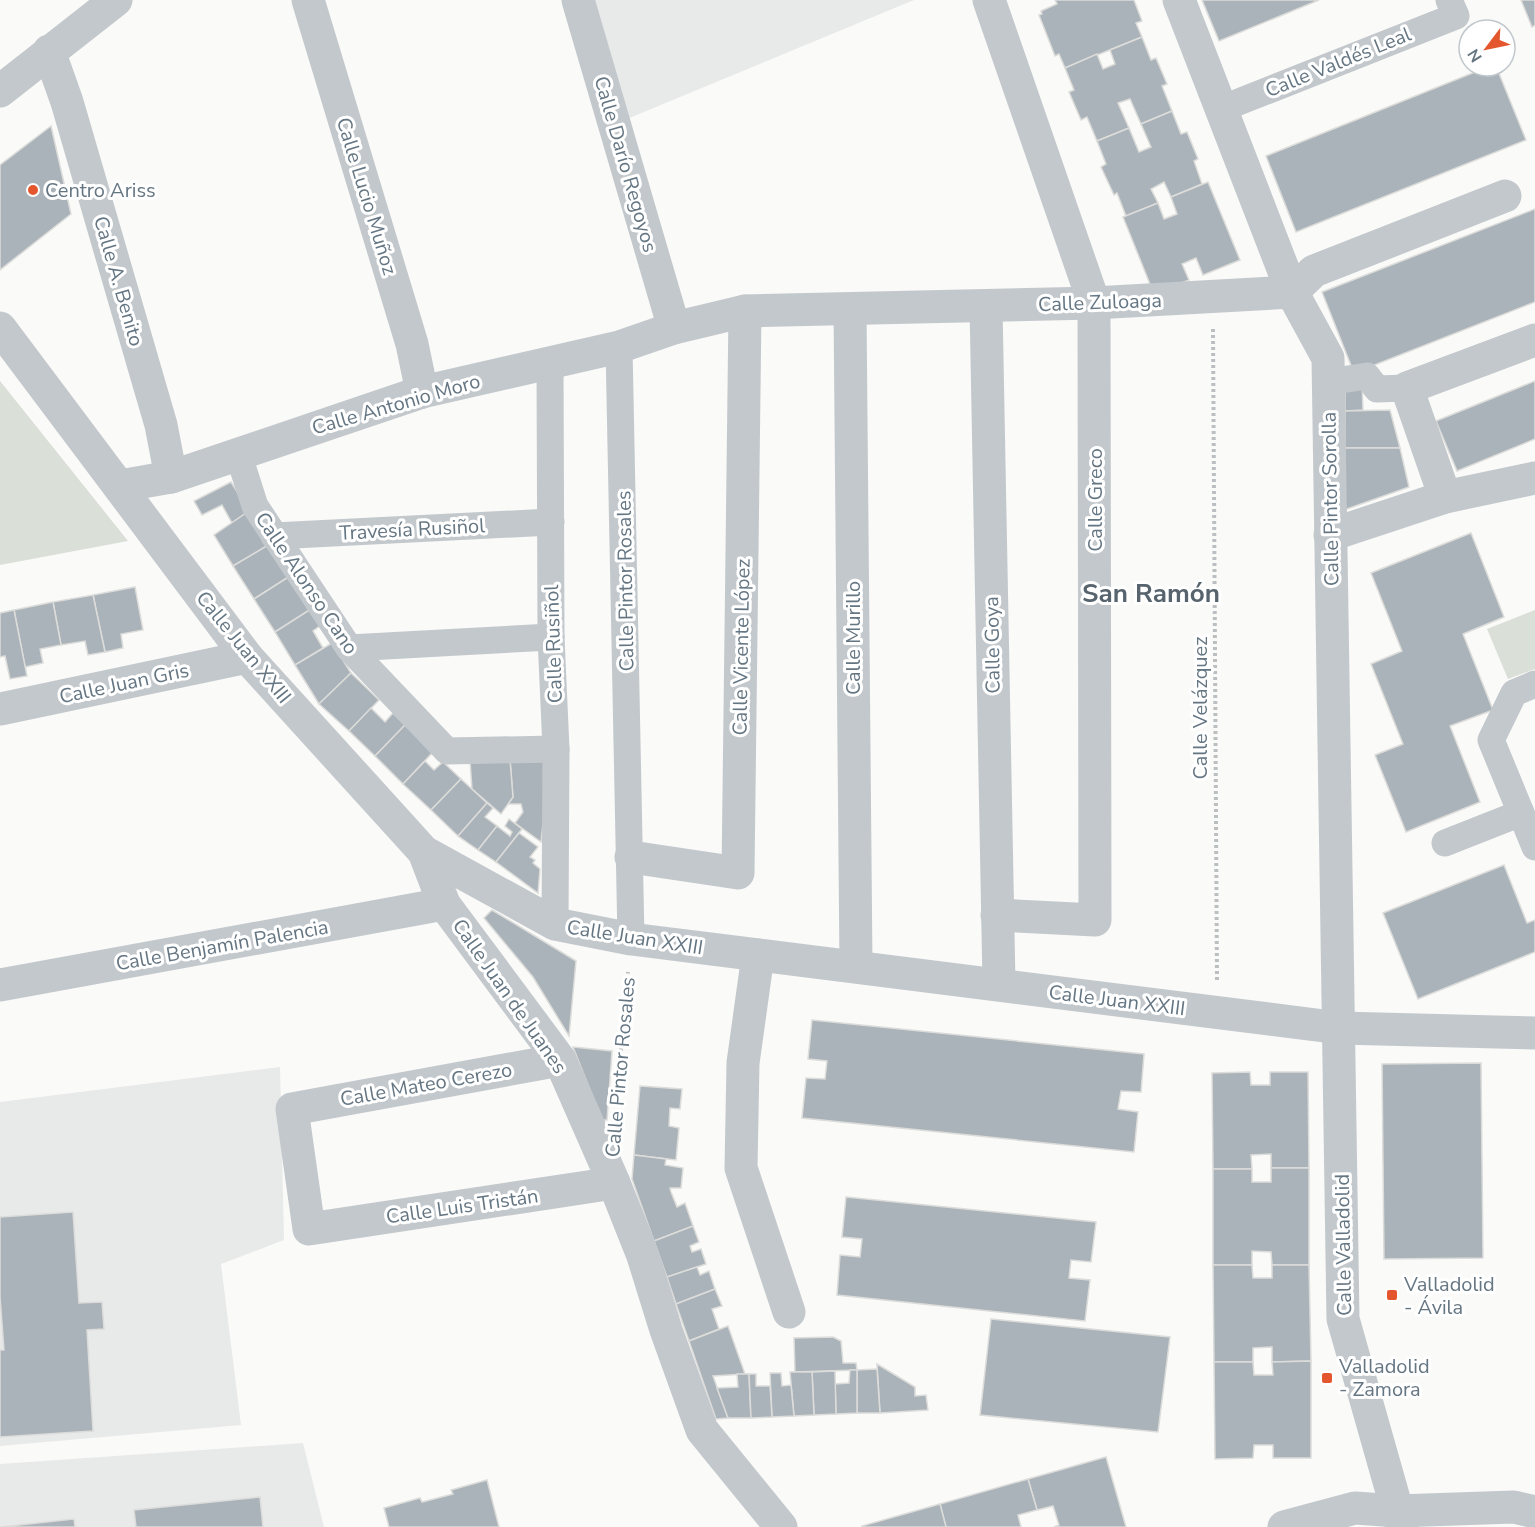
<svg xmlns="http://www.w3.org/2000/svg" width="1535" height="1527" font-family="'Nunito Sans',sans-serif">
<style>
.built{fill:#e8e9e9}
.green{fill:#dadfd7}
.building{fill:#aab3b9;stroke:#dcdcda;stroke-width:1.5}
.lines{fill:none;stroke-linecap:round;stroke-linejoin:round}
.path{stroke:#bbbfc2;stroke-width:4;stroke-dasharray:3 3;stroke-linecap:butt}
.pedestrian{stroke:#c3c8cc;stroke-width:27}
.minor{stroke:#c3c8cc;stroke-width:33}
.poi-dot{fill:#e4572e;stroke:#fff;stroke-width:2}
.labels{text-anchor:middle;stroke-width:6;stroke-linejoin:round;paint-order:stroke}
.street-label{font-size:20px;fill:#657683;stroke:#fff}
.poi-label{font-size:20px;fill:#657683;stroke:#fff;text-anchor:start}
.district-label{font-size:26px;font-weight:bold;fill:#57646e;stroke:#fff}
</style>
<rect width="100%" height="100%" fill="#fafaf8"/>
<g class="built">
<polygon points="594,0 914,0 627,119"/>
<polygon points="280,1067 284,1240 221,1264 241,1425 0,1446 0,1102"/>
<polygon points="303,1443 324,1527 0,1527 0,1464"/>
</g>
<g class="green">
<polygon points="0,381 128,541 0,565"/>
<polygon points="1535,610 1535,669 1508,679 1487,629"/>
</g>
<g class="building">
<polygon points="1055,0 1134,0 1142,21 1136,23 1142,37 1065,68 1059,54 1055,56 1039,15 1042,14 1041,11 1057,4"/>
<polygon points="1202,0 1319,0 1219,41"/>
<polygon points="1521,0 1535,0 1535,25 1532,27"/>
<polygon points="1142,37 1151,60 1156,58 1167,84 1162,86 1172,111 1141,124 1130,99 1118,103 1129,128 1097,141 1087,117 1081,120 1069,92 1074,90 1065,68 1097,54 1103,69 1115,64 1110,50"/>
<polygon points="1490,66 1496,66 1526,140 1296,232 1266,156"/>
<polygon points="1172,111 1181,134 1187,132 1198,159 1194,161 1202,184 1171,197 1164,182 1151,189 1158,203 1126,216 1117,193 1114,195 1101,167 1106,164 1097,141 1129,128 1139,152 1151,147 1141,124"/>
<polygon points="51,126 71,214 0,270 0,165"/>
<polygon points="1208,182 1240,260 1203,275 1196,258 1182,264 1189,280 1154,294 1123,217 1158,203 1164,219 1177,214 1171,197"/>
<polygon points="1535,209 1535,302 1354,373 1322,292"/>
<polygon points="1535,381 1535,439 1457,471 1436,421"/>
<polygon points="1362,383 1363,410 1345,411 1345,384"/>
<polygon points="1390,410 1400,448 1345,448 1345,411"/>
<polygon points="1345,448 1400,448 1409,487 1344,510"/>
<polygon points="231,482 249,511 232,523 222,505 202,515 194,501"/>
<polygon points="249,511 270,544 233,566 214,535"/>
<polygon points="1471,533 1504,617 1463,634 1493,710 1450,726 1480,802 1406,832 1375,755 1403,744 1371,664 1402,651 1371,573"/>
<polygon points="270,544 290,576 254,599 233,566"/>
<polygon points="290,576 311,609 275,632 254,599"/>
<polygon points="135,587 143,630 121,634 123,648 105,652 93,595"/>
<polygon points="93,595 105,652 88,655 85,641 61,645 53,602"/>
<polygon points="53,602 61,645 40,649 43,663 25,667 14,610"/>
<polygon points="311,609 321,625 313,631 323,648 295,665 275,632"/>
<polygon points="14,610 27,676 10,679 5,656 0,657 0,613"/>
<polygon points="332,643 351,673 319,704 295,665"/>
<polygon points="351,673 379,700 349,731 319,704"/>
<polygon points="371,708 385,722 393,713 405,725 375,756 349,731"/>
<polygon points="405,725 433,752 403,784 375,756"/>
<polygon points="544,759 545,804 541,842 515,823 523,812 521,804 508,804 513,797 510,760"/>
<polygon points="510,760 513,797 501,814 472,789 470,761"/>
<polygon points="425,761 434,770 443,762 461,779 431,810 403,784"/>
<polygon points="461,779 487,803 458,836 431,810"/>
<polygon points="487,803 493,808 485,817 497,826 478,850 458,836"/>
<polygon points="509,819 522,829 496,862 478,850 497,826 510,836 512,832 505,826"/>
<polygon points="519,833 538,847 530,857 535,860 533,863 540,869 538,893 496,862"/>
<polygon points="1504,865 1527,923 1535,920 1535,952 1418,999 1383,913"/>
<polygon points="492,910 576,961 569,1036 533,977 484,918"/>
<polygon points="812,1020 1144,1054 1141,1092 1121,1091 1118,1109 1138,1112 1134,1152 802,1118 806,1078 825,1079 827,1061 808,1059"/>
<polygon points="573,1047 612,1051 607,1120 602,1120"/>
<polygon points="1481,1063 1483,1258 1384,1259 1382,1064"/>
<polygon points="1250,1072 1251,1085 1270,1085 1270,1072 1308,1072 1309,1168 1271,1168 1271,1154 1251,1155 1252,1169 1213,1169 1212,1073"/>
<polygon points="640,1086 682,1089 680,1109 670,1108 669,1126 679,1128 676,1160 634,1155"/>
<polygon points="634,1155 666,1159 665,1165 683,1168 681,1188 670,1188 671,1192 677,1207 685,1203 693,1226 654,1241 632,1179"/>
<polygon points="1271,1168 1309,1168 1309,1265 1272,1265 1271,1252 1252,1251 1252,1265 1213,1265 1213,1169 1252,1169 1252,1182 1271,1182"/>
<polygon points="846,1197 1096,1222 1091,1262 1071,1260 1069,1278 1090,1280 1085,1321 837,1295 840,1255 860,1257 862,1239 842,1237"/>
<polygon points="73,1212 79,1303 102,1302 104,1329 87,1330 93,1431 0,1437 0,1350 4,1350 0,1297 0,1217"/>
<polygon points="693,1226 699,1242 690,1246 692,1252 701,1249 706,1264 667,1277 654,1241"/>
<polygon points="1213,1265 1252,1265 1253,1278 1272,1278 1272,1265 1309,1265 1311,1361 1272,1362 1272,1347 1253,1348 1253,1362 1214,1362"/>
<polygon points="697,1267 700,1275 709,1271 715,1289 676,1304 667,1277"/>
<polygon points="715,1289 722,1306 712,1309 719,1329 689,1341 676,1304"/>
<polygon points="991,1319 1170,1337 1158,1432 980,1415"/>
<polygon points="728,1326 745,1374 713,1376 728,1418 716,1419 689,1341"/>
<polygon points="833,1337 841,1341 843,1363 856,1363 857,1370 795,1372 794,1338"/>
<polygon points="1311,1361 1311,1458 1273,1458 1273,1445 1254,1445 1253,1458 1215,1459 1214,1362 1253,1362 1254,1375 1273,1375 1272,1362"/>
<polygon points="877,1364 915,1387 915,1396 926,1395 928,1410 880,1413"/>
<polygon points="877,1369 880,1413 857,1413 857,1370"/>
<polygon points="850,1370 857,1370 857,1413 836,1414 835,1384 849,1383"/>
<polygon points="835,1371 836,1414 814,1415 812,1372"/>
<polygon points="790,1372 812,1372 814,1415 794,1416"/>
<polygon points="770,1373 781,1373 782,1386 791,1385 794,1416 772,1417"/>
<polygon points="737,1374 749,1374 751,1418 728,1418 717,1388 738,1387"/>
<polygon points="749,1374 756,1374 756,1386 770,1386 772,1417 751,1418"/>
<polygon points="1106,1457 1126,1527 1054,1527 1059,1525 1053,1506 1037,1510 1028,1479"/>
<polygon points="1028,1479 1037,1510 1018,1515 1021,1527 946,1527 940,1504"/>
<polygon points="487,1480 499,1527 389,1527 384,1508 420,1498 422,1502 453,1494 451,1490"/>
<polygon points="260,1497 263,1527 136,1527 134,1510"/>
<polygon points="940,1504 946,1527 862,1527 862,1526"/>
<polygon points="74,1519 75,1527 1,1527"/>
</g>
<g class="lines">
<g class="path">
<polyline points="1213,329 1217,981"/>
<polyline points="616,1105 628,972"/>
</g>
<g class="pedestrian">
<polyline points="1221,109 1456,16 1449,0"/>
<polyline points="619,347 631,939"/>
<polyline points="550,363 551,637 556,749 555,924"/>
<polyline points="1328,382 1367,376 1377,389 1407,388"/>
<polyline points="238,453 255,506 349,648 447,751 556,749"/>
<polyline points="274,536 551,522"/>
<polyline points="349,648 551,637"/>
<polyline points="1535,684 1514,693 1491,740 1535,847"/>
<polyline points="1445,843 1521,813"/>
</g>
<g class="minor">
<polyline points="308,0 412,344 422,392"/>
<polyline points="578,0 674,328"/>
<polyline points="989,0 1094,303 1095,920 997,915"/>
<polyline points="1179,0 1292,292 1328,358 1343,1319 1402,1527"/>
<polyline points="49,51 67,102 161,425 171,477"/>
<polyline points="0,91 116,0"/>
<polyline points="986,306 999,984"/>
<polyline points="850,310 856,966"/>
<polyline points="0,328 247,657 424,852 555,924 631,939 1340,1028 1535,1033"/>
<polyline points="120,486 171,477 422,392 619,347 674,328 745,311 1094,303 1292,292 1314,271 1505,196"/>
<polyline points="1445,497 1407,388 1535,340"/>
<polyline points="1330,535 1445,497 1535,478"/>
<polyline points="0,709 247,657"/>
<polyline points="424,852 444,904 560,1060 614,1183 643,1256 666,1330 702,1430 781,1527"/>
<polyline points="631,857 738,873 745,311"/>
<polyline points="758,955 743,1063 741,1168 789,1312"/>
<polyline points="0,985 444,904"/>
<polyline points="560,1060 292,1109 309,1229 614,1183"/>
<polyline points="1284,1527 1355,1508 1397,1511 1514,1507 1535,1512"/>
</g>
</g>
<g class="poi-dot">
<circle cx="33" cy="190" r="6"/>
<rect x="1386" y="1289" width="12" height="12" rx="3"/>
<rect x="1321" y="1372" width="12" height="12" rx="3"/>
</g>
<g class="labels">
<g class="street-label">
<text transform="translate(1338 62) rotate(-22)" y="7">Calle Valdés Leal</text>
<text transform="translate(626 164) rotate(74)" y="7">Calle Darío Regoyos</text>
<text transform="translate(367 196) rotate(73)" y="7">Calle Lucio Muñoz</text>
<text transform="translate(119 281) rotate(74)" y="7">Calle A. Benito</text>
<text transform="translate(1100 302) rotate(-2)" y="7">Calle Zuloaga</text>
<text transform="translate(396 404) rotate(-16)" y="7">Calle Antonio Moro</text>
<text transform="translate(1330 499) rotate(-91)" y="7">Calle Pintor Sorolla</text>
<text transform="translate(1095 500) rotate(-90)" y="7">Calle Greco</text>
<text transform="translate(412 529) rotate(-3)" y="7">Travesía Rusiñol</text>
<text transform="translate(625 581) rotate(-91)" y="7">Calle Pintor Rosales</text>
<text transform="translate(307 583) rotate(56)" y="7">Calle Alonso Cano</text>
<text transform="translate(853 638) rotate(-90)" y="7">Calle Murillo</text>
<text transform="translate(553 644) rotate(-92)" y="7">Calle Rusiñol</text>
<text transform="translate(992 645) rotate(-91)" y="7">Calle Goya</text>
<text transform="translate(244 647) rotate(51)" y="7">Calle Juan XXIII</text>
<text transform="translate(741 647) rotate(-89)" y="7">Calle Vicente López</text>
<text transform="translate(124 683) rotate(-12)" y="7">Calle Juan Gris</text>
<text transform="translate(1200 708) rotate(-90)" y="7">Calle Velázquez</text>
<text transform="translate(635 937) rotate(9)" y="7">Calle Juan XXIII</text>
<text transform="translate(222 945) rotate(-10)" y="7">Calle Benjamín Palencia</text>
<text transform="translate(510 996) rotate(55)" y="7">Calle Juan de Juanes</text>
<text transform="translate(1117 1000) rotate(7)" y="7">Calle Juan XXIII</text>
<text transform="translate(620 1067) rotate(-85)" y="7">Calle Pintor Rosales</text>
<text transform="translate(426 1084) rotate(-10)" y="7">Calle Mateo Cerezo</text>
<text transform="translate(462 1206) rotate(-8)" y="7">Calle Luis Tristán</text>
<text transform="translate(1343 1245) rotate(-91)" y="7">Calle Valladolid</text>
</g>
<g class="poi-label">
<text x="45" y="197">Centro Ariss</text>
<text x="1404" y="1291">Valladolid<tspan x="1404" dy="23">- Ávila</tspan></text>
<text x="1339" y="1373">Valladolid<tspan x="1339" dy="23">- Zamora</tspan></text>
</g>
<g class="district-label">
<text x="1151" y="602">San Ramón</text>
</g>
</g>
<g transform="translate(1487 48) rotate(238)"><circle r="28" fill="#ffffff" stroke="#c1c8cd" stroke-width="1.5"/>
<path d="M0-4.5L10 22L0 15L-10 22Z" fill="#e4572e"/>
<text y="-9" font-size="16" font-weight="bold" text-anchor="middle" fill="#657683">N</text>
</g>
</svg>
